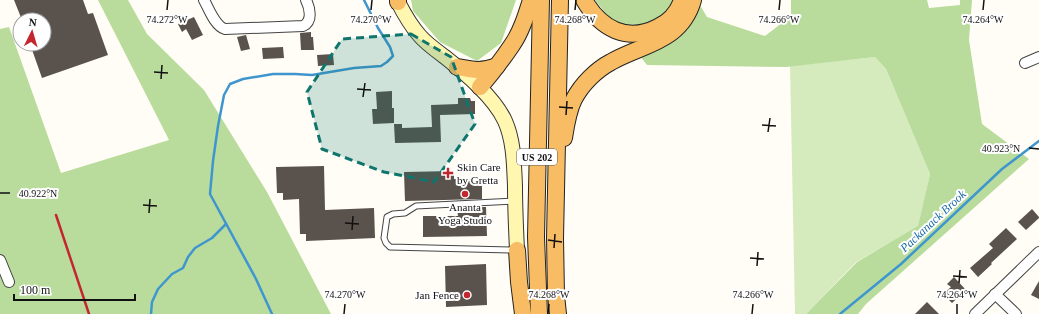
<svg xmlns="http://www.w3.org/2000/svg" width="1039" height="314" font-family="Georgia,serif">
<style>
.green{fill:#d5ebbd}
.forest{fill:#b9dc9c}
.lines{fill:none;stroke-linecap:round;stroke-linejoin:round}
.stream{stroke:#3f96cf;stroke-width:2.5}
.building{fill:#5a524d}
.service-casing{stroke:#444;stroke-width:7}
.minor-casing{stroke:#444;stroke-width:12}
.secondary-casing{stroke:#333;stroke-width:16}
.trunk-casing{stroke:#222;stroke-width:18}
.service{stroke:#fff;stroke-width:5}
.minor{stroke:#fff;stroke-width:10}
.secondary{stroke:#fff6b0;stroke-width:14}
.trunk{stroke:#f7bc64;stroke-width:16}
.rail{stroke:#c4262e;stroke-width:2.5}
.marked{fill:#0f766e;fill-opacity:0.2;stroke:#0f766e;stroke-width:3;stroke-dasharray:8 5;stroke-linejoin:round}
.ticks{fill:none;stroke:#111;stroke-width:1.5}
.poi-dot{fill:#c4262e;stroke:#fff;stroke-width:1.5}
.labels{text-anchor:middle;stroke-width:4;stroke-linejoin:round;paint-order:stroke}
.shield{fill:#fff;stroke:#585858;stroke-width:1}
.shield-label{font-size:10px;font-weight:bold;fill:#111}
.poi-label{font-size:11px;fill:#111;stroke:#fff;text-anchor:start}
.water-label{font-size:12px;font-style:italic;fill:#1768a6;stroke:#fff}
.ticks-label{font-size:10px;text-anchor:middle;fill:#111;stroke:#fff;stroke-width:4;stroke-linejoin:round;paint-order:stroke}
</style>
<rect width="100%" height="100%" fill="#fffdf5"/>
<polygon class="green" points="875,57 886,69 930,174 918,227 856,262 806,314 795,314 790,66"/>
<g class="forest">
<polygon points="98,0 128,0 147,34 204,90 267,192 331,314 0,314 0,29 9,27 61,173 169,140"/>
<polygon points="411,0 516,0 501,43 477,61 440,42 413,11"/>
<polygon points="595,0 697,0 707,17 765,36 791,16 791,0 927,0 929,8 960,5 960,0 972,0 969,40 982,124 1029,159 866,304 858,314 806,314 857,262 918,226 930,174 886,69 875,57 786,67 647,65"/>
</g>
<g class="lines">
<g class="stream">
<polyline points="151,314 152,302 158,289 172,274 183,268 188,257 195,248 212,238 226,224"/>
<polyline points="272,314 256,279 210,194 213,161 218,126 224,95 230,84 243,79 273,74 295,74 312,75 354,68 381,66 387,62 393,56 390,47 378,28 364,0"/>
<polyline points="840,314 901,264 1002,169 1039,141"/>
</g>
</g>
<g class="building">
<polygon points="14,0 83,0 88,14 93,13 108,55 42,78 30,44 44,44 44,20 22,20"/>
<polygon points="194,17 203,35 192,40 186,29 182,32 178,24"/>
<polygon points="311,32 311,37 313,37 314,50 301,50 300,33"/>
<polygon points="246,35 250,49 241,51 237,37"/>
<polygon points="283,47 284,58 263,59 262,48"/>
<polygon points="333,54 334,65 318,66 317,55"/>
<polygon points="392,91 392,108 394,108 394,123 373,124 372,109 377,109 376,92"/>
<polygon points="458,98 470,98 471,101 475,101 475,114 440,115 441,142 395,143 394,124 402,124 402,128 432,127 431,105 458,104"/>
<polygon points="324,166 325,210 374,208 375,238 306,241 306,234 300,234 299,199 283,200 283,193 277,193 276,167"/>
<polygon points="454,171 454,179 482,178 482,199 405,201 404,172"/>
<polygon points="483,207 486,207 487,236 423,237 423,216 458,216 457,208"/>
<polygon points="1032,209 1039,217 1039,218 1026,230 1018,222"/>
<polygon points="1006,228 1017,239 991,263 992,264 978,277 970,268 993,248 989,244"/>
<polygon points="486,264 487,305 446,307 445,266"/>
<polygon points="954,277 966,290 952,303 943,294 951,287 947,284"/>
<polygon points="1039,281 1039,299 1031,295"/>
<polygon points="927,302 939,314 915,314"/>
</g>
<g class="lines">
<defs>
<polyline id="service" points="514,201 416,206 405,213 393,214 387,217 384,238 386,243 390,247 515,250"/>
<g id="minor">
<path d="M204,0C209,9 215,26 225,29L303,26C313,21 310,8 306,0"/>
<polyline points="1025,63 1039,57"/>
<polyline points="0,260 9,282"/>
<polyline points="995,294 1016,314"/>
<polyline points="975,314 1039,252"/>
</g>
<path id="secondary" d="M397,0C403,12 411,26 420,36C427,44 437,51 445,57C465,73 494,97 505,121C514,141 514,165 515,186C515,208 516,229 517,250"/>
<g id="trunk">
<path d="M584,0C601,29 627,43 658,27C669,22 678,12 682,0"/>
<polyline points="398,2 398,0"/>
<path d="M457,67C473,70 481,72 497,66"/>
<path d="M480,87C491,74 502,60 512,45C521,32 526,16 531,0"/>
<path d="M564,138C566,125 568,111 574,99C582,84 596,70 611,62C643,44 681,42 693,0"/>
<polyline points="517,250 519,282 523,314"/>
<polyline points="539,314 536,237 541,0"/>
<polyline points="558,314 556,295 555,238 560,0"/>
</g>
</defs>
<use href="#service" class="service-casing"/>
<use href="#minor" class="minor-casing"/>
<use href="#secondary" class="secondary-casing"/>
<use href="#trunk" class="trunk-casing"/>
<use href="#service" class="service"/>
<use href="#minor" class="minor"/>
<use href="#secondary" class="secondary"/>
<use href="#trunk" class="trunk"/>
<polyline class="rail" points="56,215 89,314"/>
</g>
<path class="marked" d="M411,34L451,57L475,124L434,182L384,172L322,149L307,92L342,39Z"/>
<path class="ticks" d="M167,10L168,0M371,10L372,0M575,10L576,0M779,10L780,0M983,10L984,0M154,72L168,73M161,79L162,65M357,89L371,90M363,97L365,83M559,107L573,108M566,115L567,101M762,125L776,126M768,132L770,118M1029,148L1039,149M0,193H10M143,205L157,206M149,213L150,199M345,223L359,224M352,230L353,216M548,240L562,242M554,248L555,234M750,258L764,259M757,266L758,252M953,276L967,277M959,283L960,270M344,314L345,304M548,314L549,304M752,314L753,304M957,314V304"/>
<g class="poi-dot">
<path d="M446 167h4v4h4v4h-4v4h-4v-4h-4v-4h4z"/>
<circle cx="465" cy="194" r="4"/>
<circle cx="467" cy="295" r="4"/>
</g>
<g class="labels">
<rect class="shield" x="517" y="149" width="40" height="16" rx="3"/>
<g class="shield-label">
<text x="537" y="161">US 202</text>
</g>
<g class="poi-label">
<text x="457" y="171">Skin Care<tspan x="457" dy="13">by Gretta</tspan></text>
<text x="465" y="211" text-anchor="middle">Ananta<tspan x="465" dy="13">Yoga Studio</tspan></text>
<text x="459" y="299" text-anchor="end">Jan Fence</text>
</g>
<g class="water-label">
<text transform="translate(933 221) rotate(-43)" y="4">Packanack Brook</text>
</g>
</g>
<g class="ticks-label">
<text x="167" y="23">74.272°W</text>
<text x="371" y="23">74.270°W</text>
<text x="575" y="23">74.268°W</text>
<text x="779" y="23">74.266°W</text>
<text x="983" y="23">74.264°W</text>
<text x="1001" y="152">40.923°N</text>
<text x="38" y="197">40.922°N</text>
<text x="345" y="298">74.270°W</text>
<text x="549" y="298">74.268°W</text>
<text x="753" y="298">74.266°W</text>
<text x="957" y="298">74.264°W</text>
</g>
<g transform="translate(32 32) rotate(5)"><circle r="19" fill="#ffffff" stroke="#a0a0a0"/>
<path d="M0-3L7 15L0 10L-7 15Z" fill="#c4262e"/>
<text y="-6" font-size="11" font-weight="bold" text-anchor="middle" fill="#111111">N</text>
</g>
<path d="M14 294v6h121v-6" fill="none" stroke="#111111" stroke-width="2"/>
<text x="20" y="294" font-size="12" fill="#111111" stroke="#ffffff" stroke-width="3" paint-order="stroke">100 m</text>
</svg>
